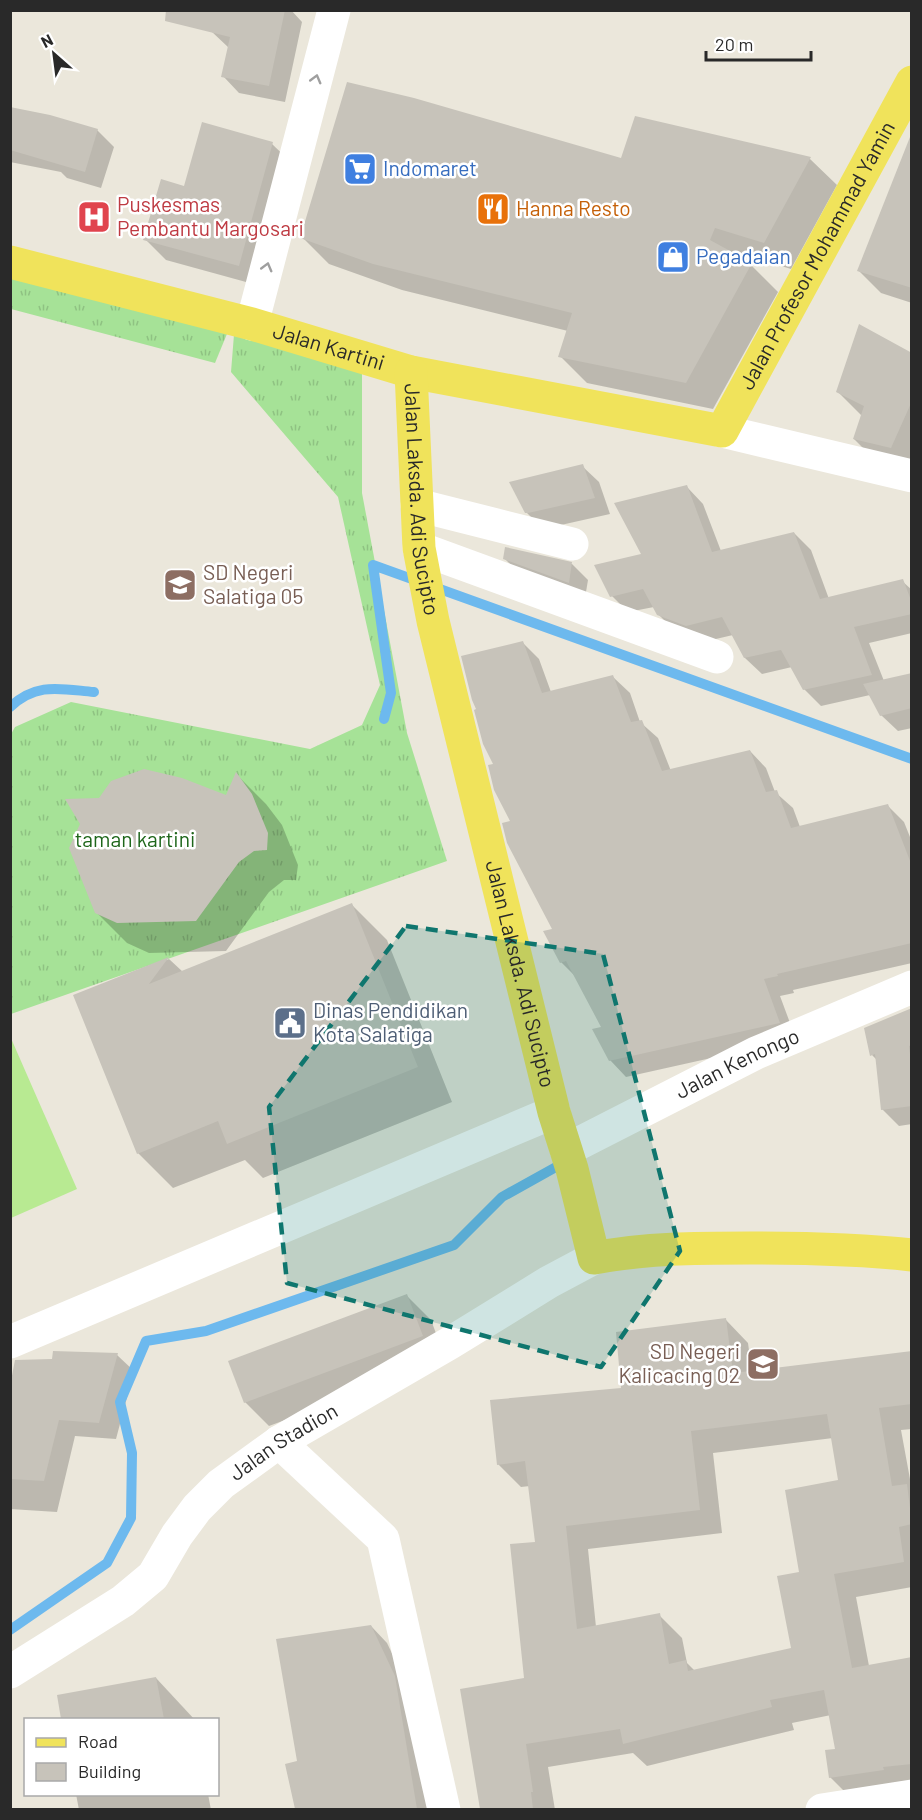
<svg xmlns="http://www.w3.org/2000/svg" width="922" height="1820" font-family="Barlow,sans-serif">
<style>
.grass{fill:url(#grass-tufts)}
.pitch{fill:#b8ea92}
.shadow{fill:#0003;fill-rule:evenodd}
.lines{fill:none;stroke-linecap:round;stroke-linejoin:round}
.stream{stroke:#6db9ee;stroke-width:10}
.building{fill:#c7c3ba;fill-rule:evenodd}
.minor{stroke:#fff;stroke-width:33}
.major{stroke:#f0e35b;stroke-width:33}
.oneway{stroke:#9f9f9f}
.marked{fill:#0f766e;fill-opacity:0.2;stroke:#0f766e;stroke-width:4.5;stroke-dasharray:12 8;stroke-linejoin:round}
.labels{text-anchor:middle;stroke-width:5;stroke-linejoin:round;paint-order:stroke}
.shop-label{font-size:21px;fill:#366cbe;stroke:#fff;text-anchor:start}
.health-label{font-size:21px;fill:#be3a42;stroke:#fff;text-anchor:start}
.food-label{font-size:21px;fill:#c56008;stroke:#fff;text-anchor:start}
.street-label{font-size:21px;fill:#292929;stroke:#fff}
.education-label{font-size:21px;fill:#785e54;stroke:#fff;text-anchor:start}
.park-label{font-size:21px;fill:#1e661a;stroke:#fff}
.service-label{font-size:21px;fill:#4e5e75;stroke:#fff;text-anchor:start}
</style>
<defs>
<pattern id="grass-tufts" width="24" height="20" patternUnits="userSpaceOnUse" patternTransform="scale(1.5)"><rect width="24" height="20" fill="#a6e297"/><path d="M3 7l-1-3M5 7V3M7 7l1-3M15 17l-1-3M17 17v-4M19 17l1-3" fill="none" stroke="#8fc282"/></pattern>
</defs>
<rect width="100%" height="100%" fill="#ebe7db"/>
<g class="grass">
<polygon points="10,274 229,329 215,363 11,309"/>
<polygon points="235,322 362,361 362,493 407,733 447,861 11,1014 10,736 15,727 71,702 310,749 362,725 380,685 338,497 231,372"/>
</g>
<polygon class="pitch" points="10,1036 77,1189 11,1218 10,1218"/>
<g class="shadow">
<polygon points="216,10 291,10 302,22 285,102 239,93 223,76 229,48 211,31"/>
<polygon points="10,109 97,130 114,147 101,188 67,178 61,172 10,162"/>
<polygon points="272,144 294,165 261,286 166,260 145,239 185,188"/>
<polygon points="810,159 837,185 791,269 742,254 740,258 751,265 778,292 713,409 587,383 560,356 568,331 402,290 329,264 302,237 622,160"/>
<polygon points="912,186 912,303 881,293 859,271"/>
<polygon points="912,355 912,470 878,463 854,439 862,416 837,391"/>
<polygon points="582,466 599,482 610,514 543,529 526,512"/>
<polygon points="687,487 703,504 721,551 794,533 811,550 829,599 902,581 912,590 912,633 869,643 884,681 912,674 912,728 898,731 881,715 870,695 821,706 804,689 792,667 762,674 745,658 733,635 703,642 675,631 658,614 654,607 628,612 612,596 643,555"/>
<polygon points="504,558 572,564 588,580 585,598 521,575"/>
<polygon points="523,643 539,659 551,692 613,677 630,693 640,722 658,738 671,771 750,751 766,768 775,792 793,808 800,827 888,806 904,822 912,842 912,963 793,990 794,993 780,996 796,1039 626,1077 610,1060 603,1028 575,976 561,962 554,930 513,822 495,765"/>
<polygon points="237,775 266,804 282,825 298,865 296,880 284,880 269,892 226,951 149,953 127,943 96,912 227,797"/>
<polygon points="352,905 387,940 452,1102 263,1178 245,1160 173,1188 138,1153 75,996 169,959 183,972"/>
<polygon points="912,1009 912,1124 899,1126 882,1109 877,1060 872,1055"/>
<polygon points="407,1296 431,1320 446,1360 269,1426 245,1402"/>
<path d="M726,1320L748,1343L752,1372L912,1352V1429L901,1430L912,1490V1587L856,1597L869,1666L912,1658V1789L853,1800L830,1777L837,1750L831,1715L792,1723L794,1730L647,1766L633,1753L548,1767L555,1810H482L462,1690L525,1679L536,1543L530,1486L521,1487L498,1464L623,1389ZM833,1438L840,1482L801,1573L793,1649L695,1671L687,1663L682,1638L659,1615L596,1627L588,1549L722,1533L713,1453Z"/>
<polygon points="117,1355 134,1371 116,1439 75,1436 57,1512 10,1509 10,1385 53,1360"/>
<polygon points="371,1626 387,1643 411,1693 430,1810 297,1810 286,1765 299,1762"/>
<polygon points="156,1678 195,1720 63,1720 59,1696"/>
<polygon points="76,1794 208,1794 211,1810 79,1810"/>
</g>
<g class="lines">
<g class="stream">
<path d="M10,707C37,682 60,689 94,692"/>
<polyline points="384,719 391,693 373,565 912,759"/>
<polyline points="10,1630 107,1563 131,1518 132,1453 120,1402 146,1341 206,1331 454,1245 502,1197 565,1162"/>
</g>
</g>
<g class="building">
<polygon points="166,10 285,10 269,86 221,77 230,37 165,21"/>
<polygon points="347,82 414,98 621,158 635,116 811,157 764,243 715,228 710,240 752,263 686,383 558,357 572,313 373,264 300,238"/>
<polygon points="10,107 50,115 98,129 85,172 10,150"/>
<polygon points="202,122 273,142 239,266 143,240 161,179 184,186"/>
<polygon points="910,137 912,138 912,288 857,271"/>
<polygon points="859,324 912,353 912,401 891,448 853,439 864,406 836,392"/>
<polygon points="583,464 595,498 528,513 525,513 509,482"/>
<polygon points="687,485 712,552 794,532 820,599 903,579 912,603 912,614 854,627 872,675 803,690 781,650 744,658 722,617 686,626 657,615 643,589 610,597 594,565 641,554 614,503"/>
<polygon points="505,547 572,562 569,583 503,559"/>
<polygon points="523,641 542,693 613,675 631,722 642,720 662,771 750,750 766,792 777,790 791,828 888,804 912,866 912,943 777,974 778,976 764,979 780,1023 609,1061 592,1029 601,1027 566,961 560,963 543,931 552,929 507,843 502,823 510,821 494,790 488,765 493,764 483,744 474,710 476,709 472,700 461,656"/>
<polygon points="912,673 912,708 880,716 863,684"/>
<polygon points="144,769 182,778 226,795 236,772 252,794 268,833 267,850 254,851 239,862 196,921 117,923 95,913 69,848 80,824 65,799 99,798 111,781"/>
<polygon points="352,903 418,1067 227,1144 218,1121 137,1154 73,995 169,957 149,984"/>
<polygon points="912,1008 912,1045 909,1046 912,1070 912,1106 881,1110 875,1054 870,1056 864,1028"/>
<polygon points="407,1294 423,1336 244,1403 228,1361"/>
<path d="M726,1318L733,1373L912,1351V1404L879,1408L892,1486L907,1484L912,1524L899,1527L904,1562L834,1574L852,1668L912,1657V1764L883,1767L884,1770L829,1778L825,1750L835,1749L824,1690L770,1700L772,1707L623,1744L620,1729L526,1744L533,1792H531L533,1809H480L460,1689L524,1678L510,1544L535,1542L525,1461L497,1465L490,1400L621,1388L616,1332ZM827,1414L838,1480L785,1490L799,1572L777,1576L791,1648L688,1671L686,1660L669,1664L660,1613L577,1629L566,1526L700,1510L691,1431Z"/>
<polygon points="53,1351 118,1353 99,1423 59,1420 44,1481 10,1479 10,1386 15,1360 52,1359"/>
<polygon points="371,1625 395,1676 417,1809 295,1809 285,1764 297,1761 276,1639"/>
<polygon points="156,1677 164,1719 61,1719 57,1695"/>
</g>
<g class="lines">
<g class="minor">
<polyline points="252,324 334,10"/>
<polyline points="722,431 912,476"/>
<polyline points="417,505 572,544"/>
<polyline points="419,548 717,657"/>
<path id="s1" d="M566,1150L756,1053L912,987"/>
<polyline points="10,1342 554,1112"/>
<polyline points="279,1442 383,1539 444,1810"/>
<path id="s2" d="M10,1672L123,1601L153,1576L177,1535L197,1508L221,1484L279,1442L450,1343L549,1282L594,1258"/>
<polyline points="822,1810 912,1796"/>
</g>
<g class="major">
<path id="s3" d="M10,262L252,324L411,372L722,431L912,82"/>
<path id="s4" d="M411,372L419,548L433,621L554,1112L572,1169L594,1258C646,1248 697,1248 750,1248C804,1248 858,1249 912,1255"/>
</g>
</g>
<defs><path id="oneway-chevron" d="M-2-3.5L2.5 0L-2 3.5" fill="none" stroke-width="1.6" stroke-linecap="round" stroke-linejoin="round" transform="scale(1.5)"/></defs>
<g class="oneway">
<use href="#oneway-chevron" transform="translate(316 79) rotate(-75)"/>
<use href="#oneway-chevron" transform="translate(267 267) rotate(-75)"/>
</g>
<path class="marked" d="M406,926L603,954L680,1251L601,1367L287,1283L269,1107Z"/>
<defs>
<symbol id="supermarket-square" viewBox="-11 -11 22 22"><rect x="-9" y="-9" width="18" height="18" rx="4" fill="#3f7fe0" stroke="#fff"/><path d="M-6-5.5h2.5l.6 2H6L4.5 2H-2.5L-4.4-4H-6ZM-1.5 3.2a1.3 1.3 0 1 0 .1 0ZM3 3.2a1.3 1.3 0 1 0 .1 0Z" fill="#fff"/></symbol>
<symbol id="restaurant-square" viewBox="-11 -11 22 22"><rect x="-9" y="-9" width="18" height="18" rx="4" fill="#e8710a" stroke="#fff"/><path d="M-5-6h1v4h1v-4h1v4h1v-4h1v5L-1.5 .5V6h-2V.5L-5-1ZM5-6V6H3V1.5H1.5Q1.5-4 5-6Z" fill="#fff"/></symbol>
<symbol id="hospital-square" viewBox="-11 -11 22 22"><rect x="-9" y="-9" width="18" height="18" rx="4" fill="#e0444e" stroke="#fff"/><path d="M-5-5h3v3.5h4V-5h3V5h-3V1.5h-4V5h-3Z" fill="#fff"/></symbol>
<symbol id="shop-square" viewBox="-11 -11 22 22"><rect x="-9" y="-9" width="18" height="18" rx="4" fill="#3f7fe0" stroke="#fff"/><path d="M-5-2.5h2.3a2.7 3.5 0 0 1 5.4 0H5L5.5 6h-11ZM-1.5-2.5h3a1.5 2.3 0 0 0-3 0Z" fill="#fff"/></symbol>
<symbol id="school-square" viewBox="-11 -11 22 22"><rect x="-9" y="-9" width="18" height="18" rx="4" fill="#8d6e63" stroke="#fff"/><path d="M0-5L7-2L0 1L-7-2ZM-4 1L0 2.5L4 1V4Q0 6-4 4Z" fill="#fff"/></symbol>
<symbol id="civic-square" viewBox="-11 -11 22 22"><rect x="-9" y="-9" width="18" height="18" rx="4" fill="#5c6f8a" stroke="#fff"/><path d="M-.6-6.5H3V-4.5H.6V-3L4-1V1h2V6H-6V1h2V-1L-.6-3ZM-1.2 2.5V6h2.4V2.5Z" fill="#fff"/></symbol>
</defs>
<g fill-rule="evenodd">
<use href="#supermarket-square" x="341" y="150" width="38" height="38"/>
<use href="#restaurant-square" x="474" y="190" width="38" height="38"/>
<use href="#hospital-square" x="75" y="198" width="38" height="38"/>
<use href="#shop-square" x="654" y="238" width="38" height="38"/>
<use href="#school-square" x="161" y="566" width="38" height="38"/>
<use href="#civic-square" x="271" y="1004" width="38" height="38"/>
<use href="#school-square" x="744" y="1345" width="38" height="38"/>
</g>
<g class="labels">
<g class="shop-label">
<text x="383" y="176">Indomaret</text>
<text x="696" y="264">Pegadaian</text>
</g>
<g class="health-label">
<text x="117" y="212">Puskesmas<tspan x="117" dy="24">Pembantu Margosari</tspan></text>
</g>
<g class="food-label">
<text x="516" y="216">Hanna Resto</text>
</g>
<g class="street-label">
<text dy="7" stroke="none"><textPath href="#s3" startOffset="932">Jalan Profesor Mohammad Yamin</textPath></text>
<text dy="7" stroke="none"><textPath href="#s3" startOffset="330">Jalan Kartini</textPath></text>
<text dy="7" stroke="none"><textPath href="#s4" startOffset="128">Jalan Laksda. Adi Sucipto</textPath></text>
<text dy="7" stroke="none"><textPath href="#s4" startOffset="614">Jalan Laksda. Adi Sucipto</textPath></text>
<text dy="7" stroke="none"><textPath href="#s1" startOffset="192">Jalan Kenongo</textPath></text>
<text dy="7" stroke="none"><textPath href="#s2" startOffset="363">Jalan Stadion</textPath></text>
</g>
<g class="education-label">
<text x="203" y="580">SD Negeri<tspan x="203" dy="24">Salatiga 05</tspan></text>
<text x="740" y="1359" text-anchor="end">SD Negeri<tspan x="740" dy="24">Kalicacing 02</tspan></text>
</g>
<g class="park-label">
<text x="135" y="847">taman kartini</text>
</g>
<g class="service-label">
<text x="313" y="1018">Dinas Pendidikan<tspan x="313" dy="24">Kota Salatiga</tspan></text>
</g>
</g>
<rect width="922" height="1820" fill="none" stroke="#292929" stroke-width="24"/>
<rect x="24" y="1718" width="195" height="78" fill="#ffffff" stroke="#a9a9a9" stroke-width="1.5"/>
<rect x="36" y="1738" width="30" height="9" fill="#f0e35b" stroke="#a9a9a9" stroke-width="1.5"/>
<text x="78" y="1748" font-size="18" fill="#292929">Road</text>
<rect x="36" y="1763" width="30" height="18" fill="#c7c3ba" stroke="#a9a9a9" stroke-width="1.5"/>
<text x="78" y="1778" font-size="18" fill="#292929">Building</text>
<g transform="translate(54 54) rotate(332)" stroke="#ffffff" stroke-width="4.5" paint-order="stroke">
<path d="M0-4.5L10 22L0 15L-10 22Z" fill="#292929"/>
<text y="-9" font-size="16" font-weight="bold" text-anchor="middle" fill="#292929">N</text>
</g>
<path d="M706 51v9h105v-9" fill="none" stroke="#292929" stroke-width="3"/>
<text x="715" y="51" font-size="18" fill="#292929" stroke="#ffffff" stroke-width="4.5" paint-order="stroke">20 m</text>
</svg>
